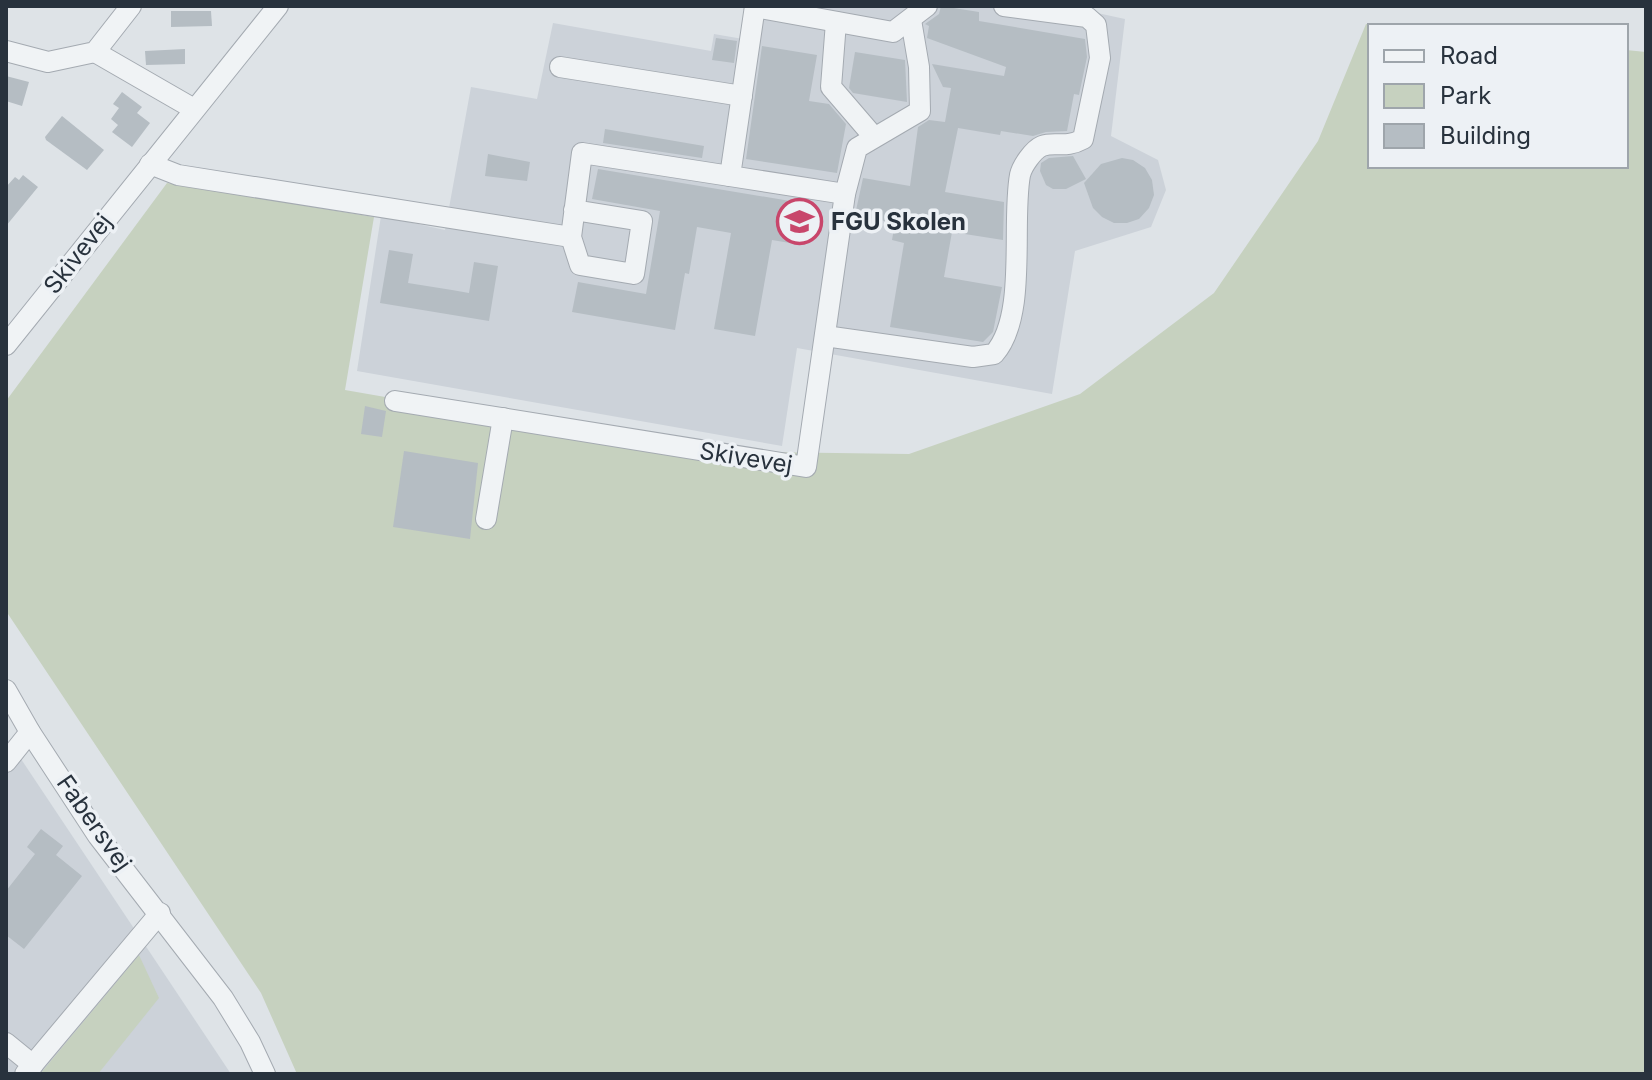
<svg xmlns="http://www.w3.org/2000/svg" width="1652" height="1080" font-family="Inter,sans-serif">
<style>
.built{fill:#ccd2d9}
.green{fill:#c6d1bf}
.building{fill:#b5bdc3}
.lines{fill:none;stroke-linecap:round;stroke-linejoin:round}
.minor-casing{stroke:#a4aab1;stroke-width:22}
.minor{stroke:#f0f3f5;stroke-width:20}
.labels{text-anchor:middle;stroke-width:7;stroke-linejoin:round;paint-order:stroke}
.poi-label{font-size:24px;font-weight:bold;fill:#28323d;stroke:#edf1f5;text-anchor:start}
.street-label{font-size:24px;fill:#28323d;stroke:#edf1f5}
</style>
<rect width="100%" height="100%" fill="#dee3e7"/>
<g class="built">
<polygon points="749,6 1065,6 1125,19 1111,136 1158,160 1166,190 1151,227 1075,251 1052,394 797,348 782,446 357,371 381,216 445,230 471,87 537,99 553,23 711,51 714,34 743,39"/>
<polygon points="19,756 231,1074 6,1074 6,772"/>
</g>
<g class="green">
<polygon points="1366,24 1386,26 1370,26 1370,166 1626,166 1626,50 1646,52 1646,1074 297,1074 261,993 6,611 6,401 167,183 374,217 345,390 696,451 909,454 1080,394 1214,293 1318,141"/>
<polygon points="139,955 159,998 98,1074 40,1074"/>
</g>
<g class="building">
<polygon points="941,6 979,12 979,21 1085,39 1087,57 1079,95 1074,94 1067,131 1046,132 1033,136 1001,131 1000,135 958,128 945,192 1004,202 1003,240 952,232 944,277 1002,287 993,332 983,342 890,327 904,243 892,240 895,223 855,215 863,178 910,186 918,127 929,120 945,122 951,88 943,87 932,64 1004,76 1006,67 927,38 929,26 925,24 939,14"/>
<polygon points="171,11 211,11 212,26 171,27"/>
<polygon points="716,38 737,41 734,63 712,60"/>
<polygon points="762,46 817,55 809,101 829,104 846,124 837,173 746,159"/>
<polygon points="185,49 185,64 146,65 145,51"/>
<polygon points="855,52 905,60 907,102 853,93 849,88"/>
<polygon points="6,76 29,82 22,106 6,101"/>
<polygon points="122,92 142,107 137,113 150,123 132,147 112,132 118,125 111,119 119,108 113,104"/>
<polygon points="62,116 104,150 87,170 46,140 45,137"/>
<polygon points="605,129 704,146 702,158 603,143"/>
<polygon points="488,154 530,162 527,181 485,176"/>
<polygon points="1073,156 1086,179 1066,189 1053,189 1046,185 1040,171 1041,163 1049,158"/>
<polygon points="1122,158 1133,160 1145,168 1152,180 1154,195 1149,208 1139,219 1127,223 1114,223 1102,217 1093,208 1084,183 1101,164"/>
<polygon points="598,169 802,203 796,244 772,240 755,336 714,329 731,233 697,227 689,274 685,273 675,330 572,312 578,282 646,294 660,211 592,199"/>
<polygon points="23,175 38,187 6,226 6,187 15,177 19,180"/>
<polygon points="389,250 413,254 408,283 452,290 469,293 474,262 498,266 489,321 380,303"/>
<polygon points="365,406 386,411 382,437 361,434"/>
<polygon points="404,451 478,463 470,539 393,527"/>
<polygon points="41,829 63,846 56,855 82,876 24,949 6,935 6,891 35,854 27,847"/>
</g>
<g class="lines">
<defs>
<g id="minor">
<polyline points="755,6 730,176 845,194"/>
<polyline points="755,7 893,32 927,6"/>
<polyline points="836,22 831,87 874,137"/>
<polyline points="6,51 48,62 95,52 131,6"/>
<polyline points="95,52 194,109"/>
<polyline points="560,67 742,96"/>
<polyline points="150,164 178,175 571,237"/>
<polyline points="574,210 642,221 634,274 580,265 571,237 582,153 730,176"/>
<path d="M825,336L973,357L994,354C1028,316 1011,224 1020,175C1022,166 1033,150 1042,146C1056,141 1065,149 1083,139L1100,58L1096,25L1087,17L1004,6"/>
<polyline points="6,345 278,6"/>
<polyline points="395,401 806,467 845,194 857,148 920,111 919,67 911,20"/>
<polyline points="486,519 503,418"/>
<polyline points="6,690 30,732 98,836 223,998 250,1042 265,1074"/>
<polyline points="6,762 30,732"/>
<polyline points="6,1043 33,1065"/>
<polyline points="25,1074 160,913"/>
</g>
</defs>
<use href="#minor" class="minor-casing"/>
<use href="#minor" class="minor"/>
</g>
<defs>
<symbol id="school-ring" viewBox="-11 -11 22 22"><circle r="9.5" fill="#edf1f5" stroke="#c8466b" stroke-width="1.5"/><path d="M0-5L7-2L0 1L-7-2ZM-4 1L0 2.5L4 1V4Q0 6-4 4Z" fill="#c8466b"/></symbol>
</defs>
<g fill-rule="evenodd">
<use href="#school-ring" x="774" y="196" width="51" height="51"/>
</g>
<g class="labels">
<g class="poi-label">
<text x="831" y="230">FGU Skolen</text>
</g>
<g class="street-label">
<text transform="translate(78 254) rotate(-52)" y="8">Skivevej</text>
<text transform="translate(746 458) rotate(9)" y="8">Skivevej</text>
<text transform="translate(94 823) rotate(55)" y="8">Fabersvej</text>
</g>
</g>
<rect width="1652" height="1080" fill="none" stroke="#28323d" stroke-width="16"/>
<rect x="1368" y="24" width="260" height="144" fill="#edf1f5" stroke="#9ea5ab" stroke-width="2"/>
<rect x="1384" y="50" width="40" height="12" fill="#f0f3f5" stroke="#9ea5ab" stroke-width="2"/>
<text x="1440" y="64" font-size="24" fill="#28323d">Road</text>
<rect x="1384" y="84" width="40" height="24" fill="#c6d1bf" stroke="#9ea5ab" stroke-width="2"/>
<text x="1440" y="104" font-size="24" fill="#28323d">Park</text>
<rect x="1384" y="124" width="40" height="24" fill="#b5bdc3" stroke="#9ea5ab" stroke-width="2"/>
<text x="1440" y="144" font-size="24" fill="#28323d">Building</text>
</svg>
